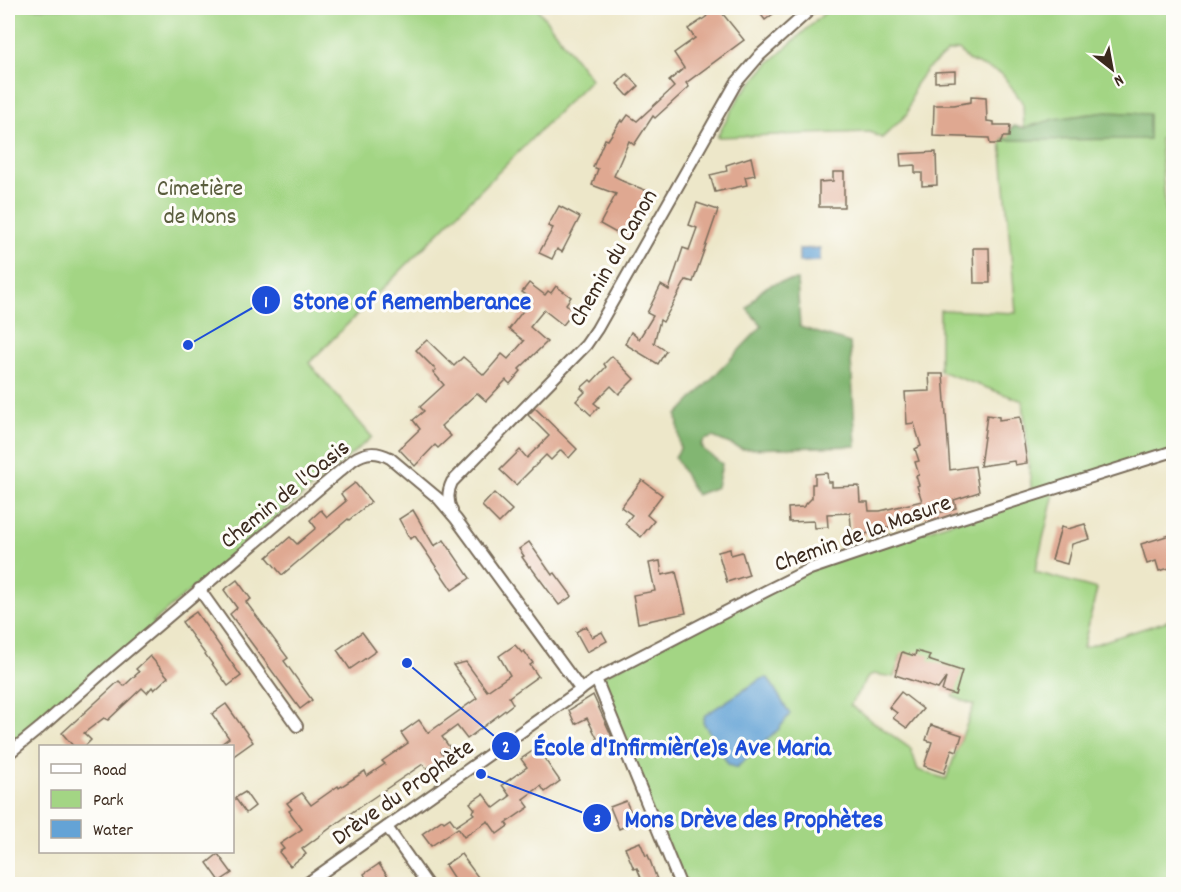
<svg xmlns="http://www.w3.org/2000/svg" width="1181" height="892" font-family="Dekko,sans-serif">
<style>
.green{fill:#a3d584;stroke:#6f8051;stroke-width:1.5;fill-rule:evenodd}
.forest{fill:#82b672;stroke:#5e7048;stroke-width:1.5}
.water{fill:#64a3d6;stroke:#50667a;stroke-width:1.5}
.building{fill:#dfa891}
.lines{fill:none;stroke-linecap:round;stroke-linejoin:round}
.minor-casing{stroke:#796c5a;stroke-width:14}
.minor{stroke:#fff;stroke-width:10}
.labels{text-anchor:middle;stroke-width:6;stroke-linejoin:round;paint-order:stroke}
.park-label{font-size:24px;fill:#5a5d3d;stroke:#fdfcf7}
.street-label{font-size:24px;fill:#3b2a1e;stroke:#fdfcf7}
.leader{fill:none;stroke:#1d4ed8;stroke-width:2}
.callout-dot{fill:#1d4ed8;stroke:#fdfcf7;stroke-width:2}
.mark-label{font-size:18px;text-anchor:middle;font-weight:bold;fill:#fff}
.callout-label{font-size:26px;text-anchor:middle;font-weight:bold;fill:#1d4ed8;stroke:#fdfcf7;stroke-width:6;stroke-linejoin:round;paint-order:stroke}
</style>
<rect width="100%" height="100%" fill="#fdfcf7"/>
<filter id="ink" filterUnits="userSpaceOnUse"><feTurbulence type="fractalNoise" baseFrequency=".0167" numOctaves="2"/><feDisplacementMap in="SourceGraphic" scale="12" xChannelSelector="R" yChannelSelector="G"/><feConvolveMatrix kernelMatrix="1 2 1 2 8 2 1 2 1" color-interpolation-filters="sRGB"/></filter>
<filter id="wash" filterUnits="userSpaceOnUse"><feTurbulence type="fractalNoise" baseFrequency=".008" numOctaves="4" result="noise"/><feDisplacementMap in="SourceGraphic" scale="24" xChannelSelector="R" yChannelSelector="G"/><feGaussianBlur stdDeviation="1.35" result="paint"/><feColorMatrix in="noise" values="0 0 0 0 0 0 0 0 0 0 0 0 0 0 0 0 0 1.4 0 .05"/><feComposite in="paint" operator="in"/></filter>
<g filter="url(#wash)">
<rect width="100%" height="100%" fill="#ede7c9"/>
<g class="green">
<polygon points="8,8 537,8 591,79 309,363 372,437 153,622 156,626 8,754"/>
<path d="M830,8H1173V138L1160,139L1173,301V451L1055,489L1035,572L1097,589L1083,648L1173,619V884H680L596,679L810,569L1032,496L1023,401L940,371V310L1016,313L1001,140L1149,139V115C1106,108 1065,116 1024,128L1023,103L1002,74L968,60L959,50L948,52L926,70L915,85L907,114L882,138L870,132L717,137L740,96L769,63ZM901,655L960,674L953,697L974,705L946,779L918,770L911,749L850,705L868,677L873,674L894,677Z"/>
</g>
<g class="forest">
<polygon points="1106,112 1149,114 1149,139 1001,140 1014,126 1024,128 1055,119"/>
<path d="M797,280L800,327L850,343L856,446L742,449L713,437L704,440L701,445L704,450L722,464L717,487L696,495L675,457L680,449L677,415L762,326L747,309C763,285 769,282 797,280Z"/>
</g>
<g class="water">
<polygon points="820,248 820,261 799,262 799,249"/>
<polygon points="768,678 790,714 778,730 736,768 728,764 703,722 705,715 761,679"/>
</g>
<g id="blocks">
<g class="building">
<polygon points="703,8 718,8 744,40 686,83 689,87 655,118 653,116 634,145 629,141 614,176 622,180 622,181 650,192 645,205 627,239 600,224 616,194 592,185 598,169 593,167 605,139 608,140 621,120 623,122 628,115 637,121 674,87 669,81 684,68 674,53 695,38 688,29 706,17 708,14"/>
<polygon points="756,8 769,8 773,14 765,20"/>
<polygon points="955,71 955,81 935,82 935,72"/>
<polygon points="627,74 639,86 628,96 617,84"/>
<polygon points="971,96 986,97 987,121 994,122 994,125 1010,125 1009,137 1003,137 1000,144 990,144 989,138 933,136 934,105 954,105 971,102"/>
<polygon points="936,152 937,185 922,186 922,173 915,173 915,165 901,166 900,154"/>
<polygon points="751,157 755,175 745,177 747,185 715,192 710,175 727,171 726,165"/>
<polygon points="833,172 844,172 844,207 819,207 819,182 833,181"/>
<polygon points="697,203 718,210 693,282 686,280 663,322 660,320 654,343 666,351 658,364 625,344 631,332 639,339 653,316 647,313 661,285 669,290 683,248 689,250 697,228 689,225"/>
<polygon points="559,206 580,217 562,252 557,249 552,259 539,253 553,228 548,226"/>
<polygon points="973,248 989,248 990,283 974,283"/>
<polygon points="529,283 545,295 548,291 551,293 556,286 571,297 566,304 573,311 571,315 563,325 544,310 530,327 547,342 519,369 521,371 510,384 506,380 486,401 477,393 441,426 451,436 438,448 435,445 415,466 399,449 420,429 413,420 424,411 420,407 444,385 433,372 436,370 416,350 427,340 454,366 463,357 484,375 502,354 508,359 524,341 509,329 532,299 522,292"/>
<polygon points="612,356 634,379 619,394 611,386 594,403 599,407 591,415 576,401 585,392 581,388 590,380 592,382 606,367 604,364"/>
<polygon points="929,374 943,374 950,470 975,466 979,492 954,500 956,508 862,535 852,536 850,513 827,514 828,527 815,528 814,521 789,522 788,508 803,507 812,498 812,484 815,484 815,474 827,473 828,482 832,482 832,487 859,486 860,502 868,502 869,511 880,511 922,501 917,486 919,485 916,476 919,475 915,462 919,461 915,449 921,446 914,423 907,424 905,392 930,391"/>
<polygon points="535,408 577,449 569,458 561,450 551,460 546,455 516,485 500,470 520,450 527,458 549,436 528,415"/>
<polygon points="987,415 999,417 999,420 1020,417 1027,463 1015,465 1014,461 980,466"/>
<polygon points="642,480 662,495 647,515 654,521 641,537 625,524 632,515 621,507"/>
<polygon points="355,483 371,502 349,520 348,519 282,575 267,557 290,537 297,544 316,528 310,520 321,510 327,517 346,501 341,494"/>
<polygon points="494,493 512,510 499,523 482,506"/>
<polygon points="413,510 434,546 444,540 470,578 452,590 415,536 410,539 399,519"/>
<polygon points="1085,524 1090,539 1072,544 1067,564 1052,560 1061,527 1068,529"/>
<polygon points="1173,534 1173,567 1159,571 1156,561 1147,564 1141,544"/>
<polygon points="529,542 552,575 555,573 572,596 559,605 530,566 529,567 522,557 524,556 519,549"/>
<polygon points="730,549 731,555 742,552 749,575 727,582 718,552"/>
<polygon points="660,561 662,575 676,572 686,613 638,623 633,595 655,591 649,563"/>
<polygon points="237,580 251,599 246,602 288,658 284,661 312,700 300,709 230,614 237,608 224,590"/>
<polygon points="196,612 241,676 228,686 182,622"/>
<polygon points="586,626 592,637 602,632 607,641 587,652 576,632"/>
<polygon points="362,632 376,651 350,669 337,650"/>
<polygon points="515,645 522,653 524,651 533,663 530,665 538,676 509,697 513,704 467,739 457,726 442,737 450,748 441,752 445,756 426,769 423,764 355,810 302,849 306,854 290,866 279,852 284,849 280,844 302,829 289,811 292,809 287,803 302,793 311,805 338,786 339,788 365,771 367,776 385,764 382,761 408,743 401,733 419,720 428,733 477,698 453,665 466,662 487,691 510,675 499,656"/>
<polygon points="916,651 930,655 928,660 962,671 955,695 942,691 946,678 938,689 895,675 902,652 915,656"/>
<polygon points="150,656 168,677 154,690 152,687 147,693 142,688 108,720 104,718 84,733 91,740 84,747 74,747 62,733 119,681 124,686 139,672 136,669"/>
<polygon points="901,692 923,709 907,728 893,718 897,713 889,707"/>
<polygon points="593,695 612,737 599,742 587,718 575,724 569,710"/>
<polygon points="226,704 253,742 232,757 232,747 217,747 229,738 212,714"/>
<polygon points="931,725 962,735 957,751 952,749 944,773 924,766 932,742 926,740"/>
<polygon points="537,748 560,781 545,792 541,786 523,799 529,807 506,823 508,826 497,834 488,821 464,837 458,828 431,846 422,834 442,820 444,822 450,818 456,826 474,814 472,812 475,809 470,803 483,794 494,808 510,796 502,785 527,767 521,759"/>
<polygon points="245,792 255,806 246,813 235,798"/>
<polygon points="626,801 635,822 619,829 610,807"/>
<polygon points="640,842 646,856 648,855 659,885 644,885 637,868 634,869 625,848"/>
<polygon points="218,854 232,873 220,881 207,863"/>
<polygon points="461,854 478,877 467,885 458,885 445,865"/>
<polygon points="379,864 388,877 379,885 357,885 366,878 364,874"/>
</g>
</g>
</g>
<g filter="url(#ink)">
<use href="#blocks" fill-opacity="0" stroke="#796c5a" stroke-width="1.5"/>
<g class="lines">
<defs>
<g id="minor">
<path d="M452,511C447,501 447,492 452,482L586,345L597,329L736,83L760,55L812,8"/>
<polyline points="199,589 297,726"/>
<polyline points="596,679 680,884"/>
<path d="M8,754L40,728L110,666L353,460C366,451 377,451 390,458L439,499L456,519L581,690"/>
<polyline points="387,827 427,884"/>
<polyline points="306,884 596,679 768,590 810,569 955,520 1174,451"/>
</g>
</defs>
<use href="#minor" class="minor-casing"/>
<use href="#minor" class="minor"/>
</g>
</g>
<g class="labels">
<g class="park-label">
<text x="200" y="195">Cimetière<tspan x="200" dy="28">de Mons</tspan></text>
</g>
<g class="street-label">
<text transform="translate(612 257) rotate(-60)" y="8">Chemin du Canon</text>
<text transform="translate(284 493) rotate(-39)" y="8">Chemin de l'Oasis</text>
<text transform="translate(862 532) rotate(-20)" y="8">Chemin de la Masure</text>
<text transform="translate(402 791) rotate(-35)" y="8">Drève du Prophète</text>
</g>
</g>
<path class="leader" d="M188 345L266 300M407 663L506 746M481 774L597 818"/>
<g class="callout-dot">
<circle cx="188" cy="345" r="6"/>
<circle cx="407" cy="663" r="6"/>
<circle cx="481" cy="774" r="6"/>
<circle cx="266" cy="300" r="15"/>
<circle cx="506" cy="746" r="15"/>
<circle cx="597" cy="818" r="15"/>
</g>
<g class="mark-label">
<text x="266" y="307">1</text>
<text x="506" y="752">2</text>
<text x="597" y="825">3</text>
</g>
<g class="callout-label">
<text x="412" y="309">Stone of Rememberance</text>
<text x="682" y="755">École d'Infirmièr(e)s Ave Maria</text>
<text x="754" y="827">Mons Drève des Prophètes</text>
</g>
<rect width="1181" height="892" fill="none" stroke="#fdfcf7" stroke-width="30"/>
<rect x="39" y="745" width="195" height="108" fill="#fdfcf7" stroke="#afa8a0" stroke-width="1.5"/>
<rect x="51" y="764" width="30" height="9" fill="#ffffff" stroke="#afa8a0" stroke-width="1.5"/>
<text x="93" y="775" font-size="18" fill="#3b2a1e">Road</text>
<rect x="51" y="790" width="30" height="18" fill="#a3d584" stroke="#afa8a0" stroke-width="1.5"/>
<text x="93" y="805" font-size="18" fill="#3b2a1e">Park</text>
<rect x="51" y="820" width="30" height="18" fill="#64a3d6" stroke="#afa8a0" stroke-width="1.5"/>
<text x="93" y="835" font-size="18" fill="#3b2a1e">Water</text>
<g transform="translate(1112 69) rotate(149)" stroke="#fdfcf7" stroke-width="4.5" paint-order="stroke">
<path d="M0-4.5L10 22L0 15L-10 22Z" fill="#3b2a1e"/>
<text y="-9" font-size="16" font-weight="bold" text-anchor="middle" fill="#3b2a1e">N</text>
</g>
</svg>
